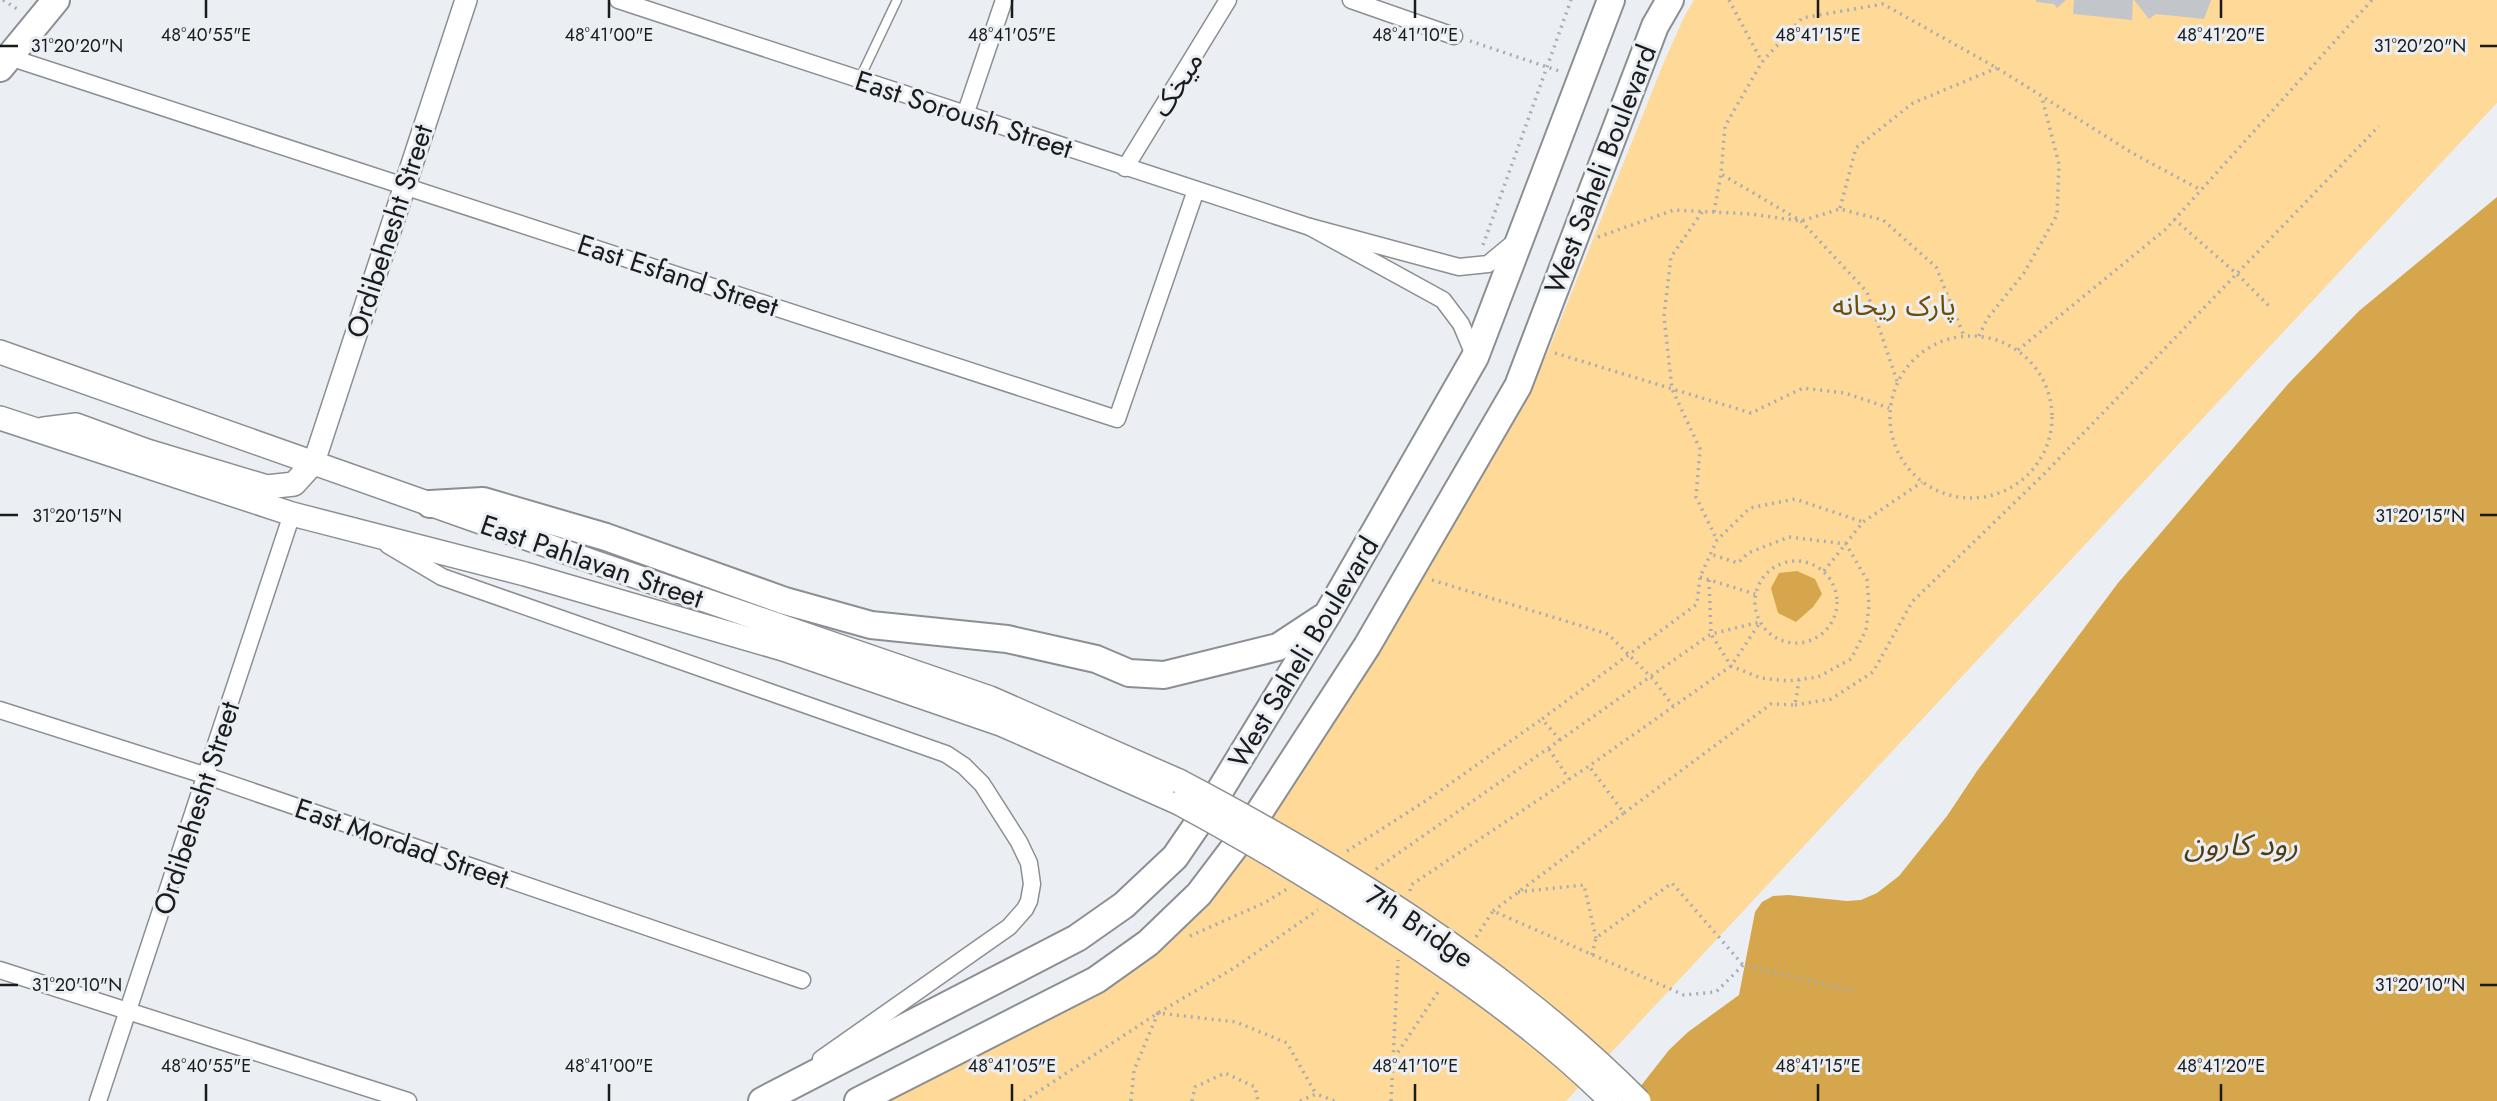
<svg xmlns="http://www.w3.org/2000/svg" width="2497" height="1101" font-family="Jost,'Noto Sans Arabic',sans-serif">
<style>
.green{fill:#fed998}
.water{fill:#d5a64b}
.building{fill:#c2c6ca}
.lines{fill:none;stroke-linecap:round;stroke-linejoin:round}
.service-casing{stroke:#8b8f93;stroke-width:11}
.minor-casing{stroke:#8b8f93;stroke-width:19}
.tertiary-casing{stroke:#8b8f93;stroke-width:24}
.secondary-casing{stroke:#8b8f93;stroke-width:26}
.primary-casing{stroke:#8b8f93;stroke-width:30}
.path{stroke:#aaadb0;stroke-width:3.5;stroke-dasharray:2 5;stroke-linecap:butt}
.service{stroke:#fff;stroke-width:8}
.minor{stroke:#fff;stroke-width:16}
.tertiary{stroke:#fff;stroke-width:21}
.secondary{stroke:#fff;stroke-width:23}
.primary{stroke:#fff;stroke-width:26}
.secondary-bridge-casing{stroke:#8b8f93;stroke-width:26;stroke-linecap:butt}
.secondary-bridge{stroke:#fff;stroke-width:23}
.ticks{fill:none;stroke:#191b1c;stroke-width:2.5}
.labels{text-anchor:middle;stroke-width:6;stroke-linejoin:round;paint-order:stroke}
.street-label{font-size:28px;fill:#191b1c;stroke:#ebeff3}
.park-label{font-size:28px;fill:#6e4e04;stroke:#ebeff3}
.water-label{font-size:30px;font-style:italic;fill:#503c16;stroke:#ebeff3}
.ticks-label{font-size:18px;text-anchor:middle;fill:#191b1c;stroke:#ebeff3;stroke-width:6;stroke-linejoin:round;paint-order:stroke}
</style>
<rect width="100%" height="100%" fill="#ebeff3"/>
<polygon class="green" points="1694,0 2497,0 2497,103 1566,1101 867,1101 1143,952 1372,651 1547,354 1664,62 1685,15"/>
<g class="water">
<polygon points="2497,197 2497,1101 1629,1101 1669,1050 1688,1032 1739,995 1755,912 1762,902 1773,896 1788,895 1847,901 1861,900 1877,893 1899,876 1947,816 1977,771 2118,583 2288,384 2359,311"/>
<polygon points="1797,571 1815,579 1822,594 1813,607 1796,622 1778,613 1771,588 1779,573"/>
</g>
<g class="building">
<polygon points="2036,0 2066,0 2057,8 2054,4 2036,2"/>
<polygon points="2074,0 2133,0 2132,20 2073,14"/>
<polygon points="2134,0 2211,0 2204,19 2156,14 2149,19"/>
</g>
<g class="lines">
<defs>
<polyline id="service" points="859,80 897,0"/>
<g id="minor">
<polyline points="618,0 1310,227"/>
<polyline points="1351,0 1454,36"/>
<polyline points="9,57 1117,419 1196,190"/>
<polyline points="965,115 1004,0"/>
<polyline points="1125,168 1228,0"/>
<polyline points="1475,357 1461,324 1443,300 1310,227 1459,267 1488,264 1517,240"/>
<polyline points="388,545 442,577 946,754 964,766 982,784 1019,842 1029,863 1032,884 1029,901 1025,909 1009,927 821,1059"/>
<polyline points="0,710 207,776 802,980"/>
<polyline points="0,970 408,1101"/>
<polyline points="98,1101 292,514"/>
</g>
<polyline id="tertiary" points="314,462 466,0"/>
<g id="secondary">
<polyline points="0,352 591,561 990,698 1179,781"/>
<polyline points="0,418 292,514 525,574 783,649 1003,725 1179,803"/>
<polyline points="44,429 76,425 147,451 267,487 294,484 314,462"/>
</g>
<g id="primary">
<polyline points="0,68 56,0"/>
<polyline points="430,504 483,501 606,537 785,601 871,625 1007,639 1096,659 1129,673 1164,675 1278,647 1322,618"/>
<polyline points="762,1101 1077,938 1124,905 1175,857 1216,797 1327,615 1475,357 1611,0"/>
<polyline points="858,1101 1096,980 1148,943 1199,894 1249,828 1367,646 1518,386 1655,26 1670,0"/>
</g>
</defs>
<use href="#service" class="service-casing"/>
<use href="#minor" class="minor-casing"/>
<use href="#tertiary" class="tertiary-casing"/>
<use href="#secondary" class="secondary-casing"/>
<use href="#primary" class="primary-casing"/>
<g class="path">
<polyline points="3,0 19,10"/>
<polyline points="1729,0 1762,62"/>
<polyline points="1470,41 1559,71"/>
<polyline points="1840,208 1856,148 1913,103 1997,68"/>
<polyline points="1702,212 1671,257 1664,316 1672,389 1700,449 1696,497 1717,540"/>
<polyline points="1714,212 1721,174"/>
<polyline points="2174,219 2237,274 2270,307"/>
<polyline points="1598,237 1674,210 1750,214 1801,221 1840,209 1883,220 1936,267 1964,336"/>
<polyline points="1483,245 1571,0"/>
<polyline points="1979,336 1987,319 2024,273 2057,215 2059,164 2042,98"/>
<circle cx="1971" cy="417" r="81"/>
<polyline points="2018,350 2166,229 2372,0"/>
<polyline points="1555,353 1751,413 1803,388 1845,393 1889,408"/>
<polyline points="1897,381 1867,292 1801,221 1721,174 1725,126 1762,62 1802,18 1883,4 1997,68 2134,154 2201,190"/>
<circle cx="1796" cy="602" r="41"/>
<polyline points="1824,571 1863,522 1922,482"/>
<polyline points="1700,577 1755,594"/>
<polyline points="1432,580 1608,634 1654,680 1673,706"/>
<polyline points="1709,580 1711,634 1731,666 1761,678 1788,681 1818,677 1851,659 1866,630 1869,606 1867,580 1846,544 1789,537 1748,553 1738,563 1710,554"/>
<polyline points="1795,705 1831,699 1873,672 1912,602 2045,473 2379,126"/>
<polyline points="1560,740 1542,719 1697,604 1700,577 1717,540 1750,508 1795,499 1863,522"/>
<polyline points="1549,749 1569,779"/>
<polyline points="1624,813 1771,704 1795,705 1799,680"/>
<polyline points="1347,851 1424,802 1542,719"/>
<polyline points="1376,869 1711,634 1760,622"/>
<polyline points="1410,891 1411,885 1589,766 1731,666 1759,624"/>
<polyline points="1518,892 1584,885 1596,938"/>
<polyline points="1493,911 1624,813 1589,766"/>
<polyline points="1190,936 1264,903 1287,889"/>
<polyline points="1476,937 1493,911 1684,995 1716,992 1743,965"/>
<polyline points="1592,955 1596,938 1672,883 1743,965 1854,991"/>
<polyline points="1394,1058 1440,989"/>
<polyline points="1024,1101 1158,1013 1234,968 1318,910"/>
<polyline points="1131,1101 1134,1070 1158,1013 1236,1022 1287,1043 1316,1094"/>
<polyline points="1192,1101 1195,1087 1225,1073 1255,1087 1258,1101"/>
<polyline points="1300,1101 1316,1094 1335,1101"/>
<polyline points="1391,1101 1398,960"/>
</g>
<use href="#service" class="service"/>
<use href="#minor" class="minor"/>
<use href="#tertiary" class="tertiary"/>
<use href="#secondary" class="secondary"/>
<use href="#primary" class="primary"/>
<defs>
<g id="secondary-bridge">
<path d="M1179,781C1342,867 1509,970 1639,1101"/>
<path d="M1179,803C1257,845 1332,891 1406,940C1478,988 1550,1040 1611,1101"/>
</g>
</defs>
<use href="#secondary-bridge" class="secondary-bridge-casing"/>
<use href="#secondary-bridge" class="secondary-bridge"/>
</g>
<path class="ticks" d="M206,0V18M609,0V18M1012,0V18M1415,0V18M1818,0V18M2221,0V18M0,46H18M2480,46H2497M0,515H18M2480,515H2497M0,985H18M2480,985H2497M206,1084V1101M609,1084V1101M1012,1084V1101M1415,1084V1101M1818,1084V1101M2221,1084V1101"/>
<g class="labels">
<g class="street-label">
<text transform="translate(1177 84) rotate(-58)" y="10">میخک</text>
<text transform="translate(964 114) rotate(18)" y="10">East Soroush Street</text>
<text transform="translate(1600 169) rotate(-69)" y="10">West Saheli Boulevard</text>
<text transform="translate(389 231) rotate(-72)" y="10">Ordibehesht Street</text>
<text transform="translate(678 275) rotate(18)" y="10">East Esfand Street</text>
<text transform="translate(592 561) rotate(19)" y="10">East Pahlavan Street</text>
<text transform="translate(1303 652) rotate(-59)" y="10">West Saheli Boulevard</text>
<text transform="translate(196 808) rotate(-72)" y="10">Ordibehesht Street</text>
<text transform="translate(402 843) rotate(19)" y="10">East Mordad Street</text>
<text transform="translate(1420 926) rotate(34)" y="10">7th Bridge</text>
</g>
<g class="park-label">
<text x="1894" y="315">پارک ریحانه</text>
</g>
<g class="water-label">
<text x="2241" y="855">رود کارون</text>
</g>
</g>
<g class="ticks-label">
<text x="206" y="41">48°40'55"E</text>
<text x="609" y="41">48°41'00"E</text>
<text x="1012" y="41">48°41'05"E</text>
<text x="1415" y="41">48°41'10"E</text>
<text x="1818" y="41">48°41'15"E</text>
<text x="2221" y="41">48°41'20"E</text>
<text x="77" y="52">31°20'20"N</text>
<text x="2420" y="52">31°20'20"N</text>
<text x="77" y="522">31°20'15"N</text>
<text x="2420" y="522">31°20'15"N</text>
<text x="77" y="991">31°20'10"N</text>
<text x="2420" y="991">31°20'10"N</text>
<text x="206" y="1072">48°40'55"E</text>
<text x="609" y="1072">48°41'00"E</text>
<text x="1012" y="1072">48°41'05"E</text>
<text x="1415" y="1072">48°41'10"E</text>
<text x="1818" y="1072">48°41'15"E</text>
<text x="2221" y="1072">48°41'20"E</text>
</g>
</svg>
